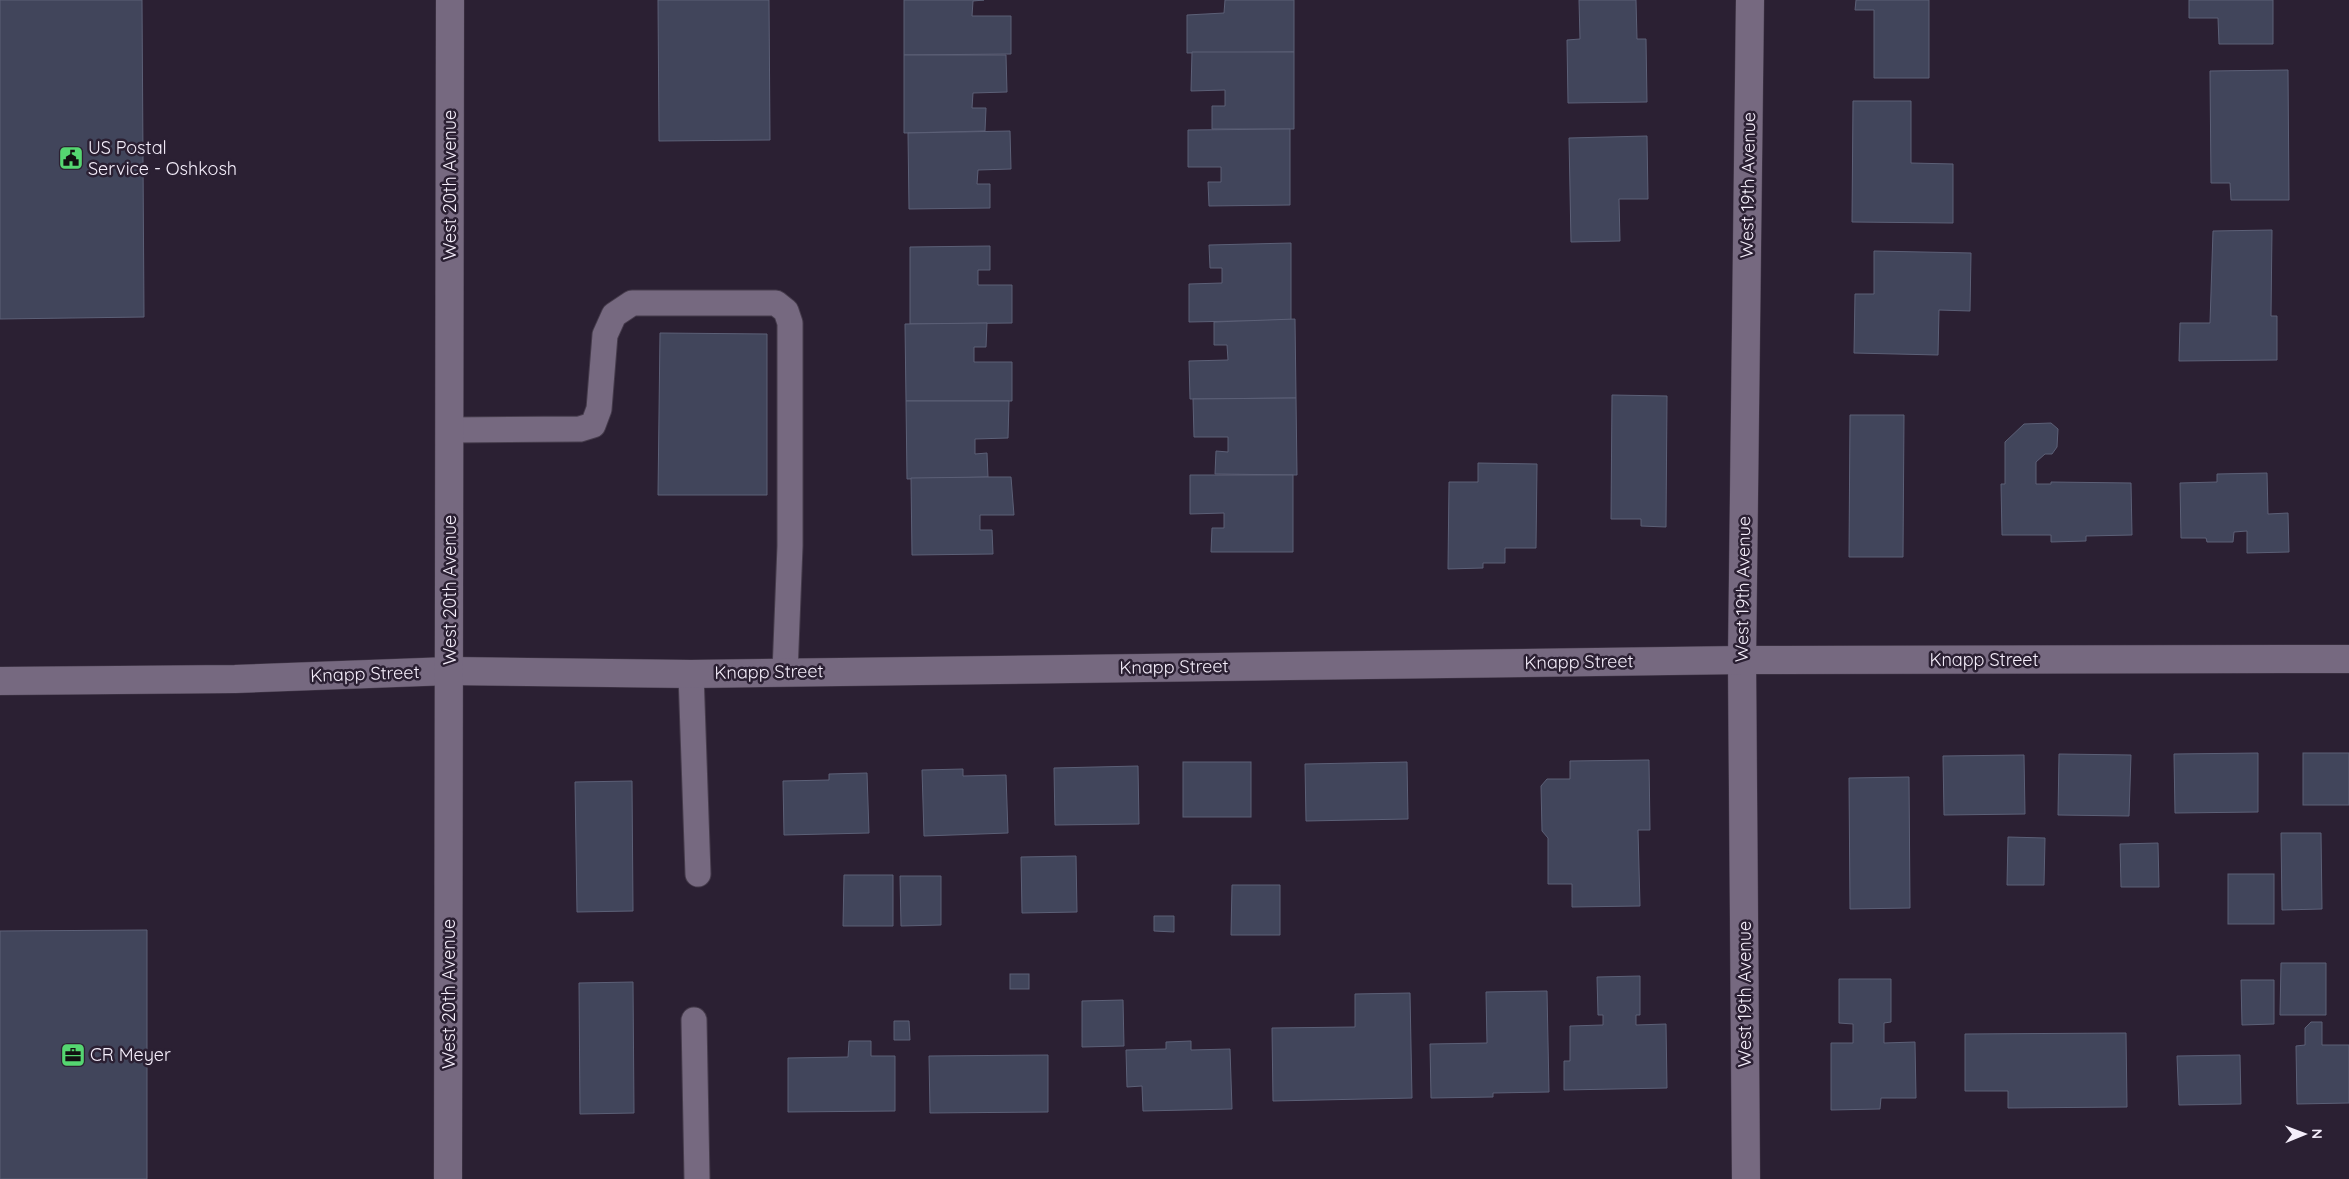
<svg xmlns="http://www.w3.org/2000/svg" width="2349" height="1179" font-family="Quicksand,sans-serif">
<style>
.building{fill:#41455b;stroke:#5c6077}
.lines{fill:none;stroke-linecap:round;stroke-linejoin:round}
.service-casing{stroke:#463c4c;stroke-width:27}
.minor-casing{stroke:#463c4c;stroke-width:29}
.tertiary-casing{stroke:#463c4c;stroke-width:29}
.secondary-casing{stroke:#463c4c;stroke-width:29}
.service{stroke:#766980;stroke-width:25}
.minor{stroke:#766980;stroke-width:28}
.tertiary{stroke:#766980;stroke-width:28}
.secondary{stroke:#766980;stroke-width:28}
.labels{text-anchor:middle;stroke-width:5;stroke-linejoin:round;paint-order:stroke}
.poi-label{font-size:18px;fill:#f5eefb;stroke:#2b2033;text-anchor:start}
.street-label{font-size:18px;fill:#f5eefb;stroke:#2b2033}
</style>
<rect width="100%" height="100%" fill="#2b2033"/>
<g class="building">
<polygon points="0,0 142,0 144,317 0,319"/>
<polygon points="658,0 769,0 770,140 659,141"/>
<polygon points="904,0 984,0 973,1 972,16 1011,16 1011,54 904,55"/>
<polygon points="1225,0 1294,0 1294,52 1187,53 1187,15 1224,13"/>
<polygon points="1579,0 1636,0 1637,39 1646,39 1647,102 1568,103 1567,40 1580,39"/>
<polygon points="1856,0 1929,0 1929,78 1874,78 1874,10 1855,10"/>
<polygon points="2189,0 2273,0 2273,44 2219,44 2218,18 2189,18"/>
<polygon points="1192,52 1294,52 1294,129 1212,129 1212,106 1225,106 1225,90 1191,91"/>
<polygon points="904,55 1006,55 1007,92 973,93 972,108 986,108 985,131 904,133"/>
<polygon points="2288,70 2289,200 2231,200 2230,183 2211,183 2210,71"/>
<polygon points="1853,101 1911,101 1911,163 1953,164 1953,223 1852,222"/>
<polygon points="1290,129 1290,205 1209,206 1208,182 1221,182 1221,167 1188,167 1188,130"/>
<polygon points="1010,131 1011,169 978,170 977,184 990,184 990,208 909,209 908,133"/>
<polygon points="1647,136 1648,199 1619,199 1620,241 1571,242 1569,138"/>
<polygon points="2272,230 2271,316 2277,316 2277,360 2179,361 2180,323 2210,323 2213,231"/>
<polygon points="1291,243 1291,320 1189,322 1189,284 1222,283 1222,268 1210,268 1209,245"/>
<polygon points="990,246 990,270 978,270 978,285 1012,285 1012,323 910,324 910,247"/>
<polygon points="1874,251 1971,253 1970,311 1939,310 1938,355 1854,353 1855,294 1874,294"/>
<polygon points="1295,319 1296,398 1190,399 1189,361 1228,360 1227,345 1214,345 1214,322"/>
<polygon points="987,323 986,347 974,347 974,362 1012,362 1012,401 906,401 905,324"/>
<polygon points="660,333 767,334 767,495 658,495"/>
<polygon points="1612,395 1667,396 1666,527 1641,526 1641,519 1611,519"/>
<polygon points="1296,398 1297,475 1215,474 1216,451 1228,452 1228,437 1194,437 1193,399"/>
<polygon points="906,401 1009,401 1008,438 975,439 975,454 987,453 988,477 907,479"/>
<polygon points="1850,415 1904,415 1903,557 1849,557"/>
<polygon points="2051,423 2058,429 2057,447 2052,454 2045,454 2036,462 2036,484 2051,484 2051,482 2131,483 2132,535 2086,536 2086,541 2051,542 2051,535 2002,535 2001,484 2005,484 2005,442 2024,424"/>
<polygon points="1478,463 1537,464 1536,548 1505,548 1505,563 1483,563 1483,568 1448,569 1449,482 1478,482"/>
<polygon points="2267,473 2268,514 2288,513 2289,552 2247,553 2247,531 2234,532 2233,542 2207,542 2206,538 2181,538 2180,483 2217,482 2217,474"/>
<polygon points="1190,475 1293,475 1293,552 1211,552 1212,528 1224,528 1224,513 1190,514"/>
<polygon points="988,477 1011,477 1014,515 980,515 980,530 992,530 993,554 912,555 911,478"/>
<polygon points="2258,753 2258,812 2175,813 2174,754"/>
<rect x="2303" y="753" width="46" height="52"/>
<polygon points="2059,754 2131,755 2129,816 2058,815"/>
<polygon points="2024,755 2025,814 1944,815 1943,756"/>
<polygon points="1649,760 1650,830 1638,830 1640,906 1572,907 1572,884 1548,884 1548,838 1542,831 1541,786 1547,779 1570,779 1570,761"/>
<rect x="1183" y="762" width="68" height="55"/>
<polygon points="1407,762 1408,819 1306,821 1305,764"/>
<polygon points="1138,766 1139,824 1055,825 1054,768"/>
<polygon points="963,769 963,776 1006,775 1008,833 924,836 922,770"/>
<polygon points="867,773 869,833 784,835 783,781 829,780 829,774"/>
<polygon points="1909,777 1910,908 1850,909 1849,778"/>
<polygon points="632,781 633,911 577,912 575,782"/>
<polygon points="2281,833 2321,833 2322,909 2282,910"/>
<polygon points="2008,837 2045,838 2044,885 2007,885"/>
<polygon points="2158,843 2159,887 2121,887 2120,844"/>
<polygon points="1076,856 1077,912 1022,913 1021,857"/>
<rect x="2228" y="874" width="46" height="50"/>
<polygon points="844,875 893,875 893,926 843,926"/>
<polygon points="900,876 941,876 941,925 901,926"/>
<polygon points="1232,885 1280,885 1280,935 1231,935"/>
<polygon points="1154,916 1174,916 1174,932 1154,931"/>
<polygon points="147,930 147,1179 0,1179 0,931"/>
<polygon points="2281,963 2326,963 2326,1015 2280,1015"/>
<rect x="1010" y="974" width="19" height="15"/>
<polygon points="1640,976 1640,1015 1636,1015 1636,1025 1666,1024 1667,1088 1564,1090 1564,1061 1570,1061 1570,1026 1603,1025 1603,1015 1598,1015 1597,977"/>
<polygon points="1839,979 1891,979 1891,1022 1884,1023 1884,1043 1915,1042 1916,1098 1881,1098 1880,1109 1831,1110 1831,1043 1853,1043 1853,1024 1839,1023"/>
<polygon points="2241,980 2274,980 2274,1024 2242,1025"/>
<polygon points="633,982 634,1113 580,1114 579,983"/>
<polygon points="1547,991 1549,1092 1493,1093 1493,1097 1431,1098 1430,1044 1487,1043 1486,992"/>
<polygon points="1410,993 1412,1098 1273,1101 1272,1028 1355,1027 1355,994"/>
<polygon points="1123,1000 1124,1046 1082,1047 1082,1001"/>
<polygon points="894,1021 909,1021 910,1040 894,1040"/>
<polygon points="2311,1022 2322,1022 2322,1045 2349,1045 2349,1103 2297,1104 2296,1046 2305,1045 2305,1028"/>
<polygon points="2126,1033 2127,1107 2008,1108 2008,1091 1965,1091 1965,1034"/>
<polygon points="849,1041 871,1041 871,1056 895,1056 895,1111 788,1112 788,1058 848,1057"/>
<polygon points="1191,1041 1191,1050 1230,1049 1232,1109 1143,1111 1142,1086 1127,1087 1126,1050 1166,1049 1166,1042"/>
<polygon points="1048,1055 1048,1112 930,1113 929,1056"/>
<polygon points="2240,1055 2241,1104 2179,1105 2177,1056"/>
</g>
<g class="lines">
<defs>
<g id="service">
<polyline points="450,430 580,429 593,425 599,409 605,335 614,315 632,303 776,303 786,311 790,323 790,546 785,672"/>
<polyline points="691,674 698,874"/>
<polyline points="694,1020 697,1179"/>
</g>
<g id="minor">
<polyline points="0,681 235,679 450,671"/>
<polyline points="1746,1179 1742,660 1750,0"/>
</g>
<polyline id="tertiary" points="450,671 691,674 1742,660 2349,659"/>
<polyline id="secondary" points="448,1179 450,0"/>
</defs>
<use href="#service" class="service-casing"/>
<use href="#minor" class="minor-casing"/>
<use href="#tertiary" class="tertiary-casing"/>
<use href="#secondary" class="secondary-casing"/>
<use href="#service" class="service"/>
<use href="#minor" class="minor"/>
<use href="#tertiary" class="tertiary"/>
<use href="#secondary" class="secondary"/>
</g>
<defs>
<symbol id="civic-square" viewBox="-11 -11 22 22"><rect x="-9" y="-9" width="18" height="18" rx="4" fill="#55d671" stroke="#2b2033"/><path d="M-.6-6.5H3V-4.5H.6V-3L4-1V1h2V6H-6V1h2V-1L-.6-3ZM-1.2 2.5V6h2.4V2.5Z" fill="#111"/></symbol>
<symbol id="office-square" viewBox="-11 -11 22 22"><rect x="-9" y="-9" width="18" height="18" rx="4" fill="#55d671" stroke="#2b2033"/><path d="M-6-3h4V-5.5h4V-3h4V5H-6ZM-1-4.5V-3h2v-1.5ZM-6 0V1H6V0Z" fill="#111"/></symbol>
</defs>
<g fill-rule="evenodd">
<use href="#civic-square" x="57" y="144" width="28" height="28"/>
<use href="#office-square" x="59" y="1041" width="28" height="28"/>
</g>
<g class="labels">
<g class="poi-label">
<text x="88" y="154">US Postal<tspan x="88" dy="21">Service - Oshkosh</tspan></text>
<text x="90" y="1061">CR Meyer</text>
</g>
<g class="street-label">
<text transform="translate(450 185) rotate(-90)" y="6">West 20th Avenue</text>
<text transform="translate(1748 185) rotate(-89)" y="6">West 19th Avenue</text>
<text transform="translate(1743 589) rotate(-89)" y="6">West 19th Avenue</text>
<text transform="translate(450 590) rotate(-90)" y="6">West 20th Avenue</text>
<text x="1984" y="666">Knapp Street</text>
<text transform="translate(1579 662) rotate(-1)" y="6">Knapp Street</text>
<text transform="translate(1174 667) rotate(-1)" y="6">Knapp Street</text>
<text transform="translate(769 672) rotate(-1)" y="6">Knapp Street</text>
<text transform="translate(365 674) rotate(-2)" y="6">Knapp Street</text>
<text transform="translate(449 994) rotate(-90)" y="6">West 20th Avenue</text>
<text transform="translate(1745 994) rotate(-90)" y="6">West 19th Avenue</text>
</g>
</g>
<g transform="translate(2304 1134) rotate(89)" stroke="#2b2033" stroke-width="4" paint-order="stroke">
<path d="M0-4L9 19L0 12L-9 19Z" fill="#f5eefb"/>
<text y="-8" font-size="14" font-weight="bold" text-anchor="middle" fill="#f5eefb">N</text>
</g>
</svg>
